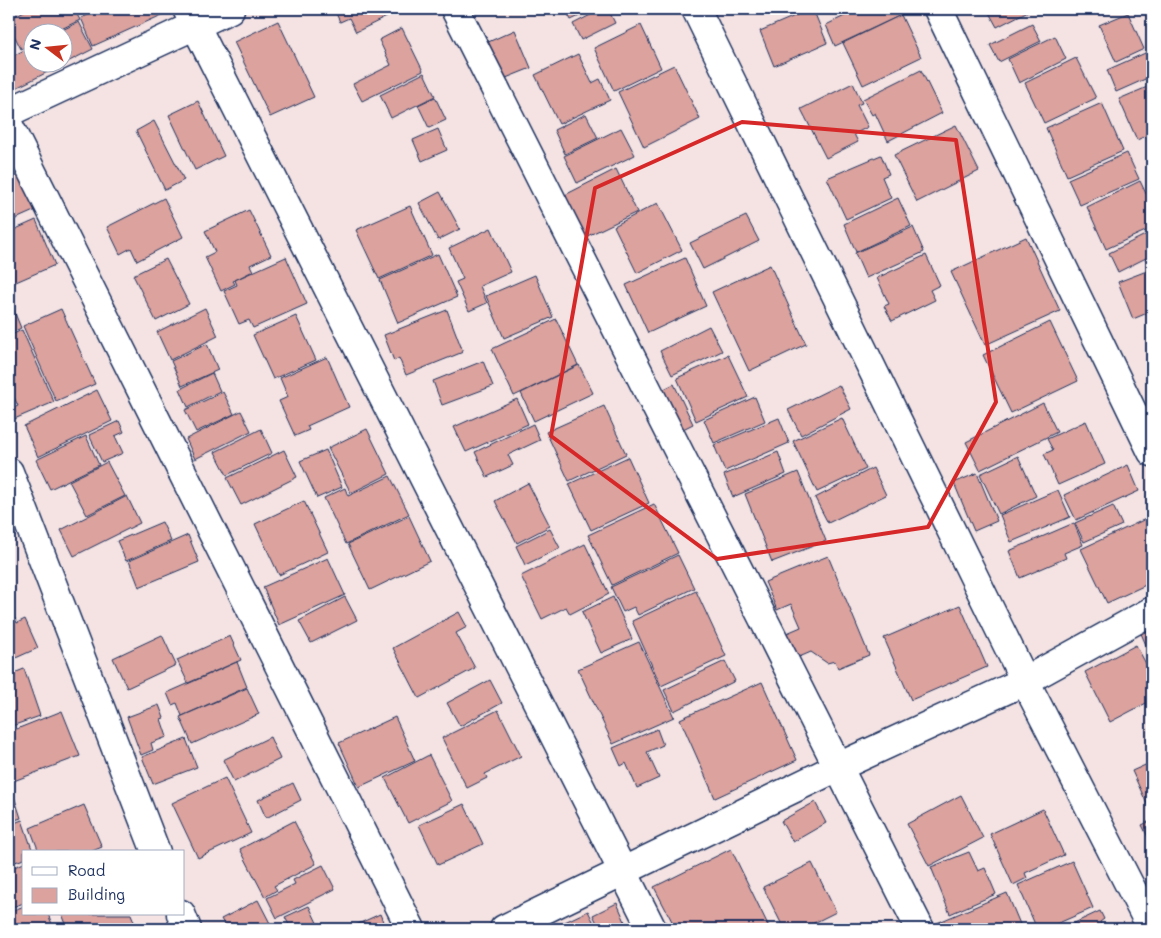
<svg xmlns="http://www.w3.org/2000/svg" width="1161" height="938" font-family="Mali,sans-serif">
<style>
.building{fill:#dca29d;stroke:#1b2f5e}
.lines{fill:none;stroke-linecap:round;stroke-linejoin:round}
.minor-casing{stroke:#1b2f5e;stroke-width:31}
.tertiary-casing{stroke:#1b2f5e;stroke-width:31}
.minor{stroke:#fff;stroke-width:28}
.tertiary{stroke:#fff;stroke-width:28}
.marked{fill:none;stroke:#d62828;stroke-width:4;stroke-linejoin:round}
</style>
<rect width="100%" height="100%" fill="#f4e3e2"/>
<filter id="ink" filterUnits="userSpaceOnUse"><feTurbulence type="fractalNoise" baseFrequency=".02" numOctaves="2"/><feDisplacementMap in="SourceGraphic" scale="10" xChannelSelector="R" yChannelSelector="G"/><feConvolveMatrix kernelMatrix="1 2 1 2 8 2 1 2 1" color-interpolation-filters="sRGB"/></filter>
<g filter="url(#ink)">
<g class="building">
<polygon points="28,9 74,9 80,20 55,32 32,32 32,44 21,49 9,25 9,19"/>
<polygon points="102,9 173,9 173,10 93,46 81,18"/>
<polygon points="334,9 403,9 356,32 349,18 340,22"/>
<polygon points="565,9 594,9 571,20"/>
<polygon points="602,9 608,9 615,23 581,40 573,24"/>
<polygon points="811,9 813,9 827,43 774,66 760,31"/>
<polygon points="842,9 857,9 845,14"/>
<polygon points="859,9 898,9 901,15 835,46 826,25"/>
<polygon points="987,9 1032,9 997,27"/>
<polygon points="1128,13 1144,49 1116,62 1099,25"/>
<polygon points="901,15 921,57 863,85 843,43"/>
<polygon points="278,21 314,97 270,117 234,42"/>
<polygon points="79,22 93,49 14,89 9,78 9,58 32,46 32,62 62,62 62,32 58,32"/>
<polygon points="1032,24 1041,41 999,62 990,45"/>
<polygon points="641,25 661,68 614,91 594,48"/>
<polygon points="402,28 423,71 362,101 353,84 391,65 379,40"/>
<polygon points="515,30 531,68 501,80 486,43"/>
<polygon points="1055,36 1066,59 1019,83 1008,59"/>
<polygon points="1152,50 1152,76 1116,92 1107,70"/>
<polygon points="578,54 592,83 600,79 610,100 559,124 535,75"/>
<polygon points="1076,58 1096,98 1044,123 1025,83"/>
<polygon points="674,65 700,119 644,147 618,92"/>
<polygon points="921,70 942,113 888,141 875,113 872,115 863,99"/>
<polygon points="424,73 435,96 391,118 380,95"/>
<polygon points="853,83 862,103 857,105 868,127 854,134 858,142 826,158 801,109"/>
<polygon points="1152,85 1152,133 1137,140 1119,99"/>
<polygon points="435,97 446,120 429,128 418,105"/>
<polygon points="198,101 224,156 195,170 169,115"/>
<polygon points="1102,103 1123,151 1067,176 1046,128"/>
<polygon points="586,114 598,138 565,154 554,130"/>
<polygon points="154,121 184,180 165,190 136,131"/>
<polygon points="956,125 979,171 917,202 894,155"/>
<polygon points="621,128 635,155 577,183 564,156"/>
<polygon points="438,129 447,150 422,161 413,140"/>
<polygon points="1127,153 1139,179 1080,205 1068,179"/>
<polygon points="881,155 889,174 882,177 891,198 846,219 827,178"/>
<polygon points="9,156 36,210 9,222"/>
<polygon points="616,169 637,212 579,240 559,198"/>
<polygon points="1140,181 1152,206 1152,228 1106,249 1087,207"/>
<polygon points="440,192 460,229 438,240 419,203"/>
<polygon points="164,198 183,237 137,261 131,248 120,254 107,227"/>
<polygon points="898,198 911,226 856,252 844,224"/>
<polygon points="658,203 682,250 637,273 614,226"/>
<polygon points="410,206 432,255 379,279 356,230"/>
<polygon points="249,210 271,255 250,265 253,271 233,281 235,284 221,291 205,257 215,252 205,231"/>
<polygon points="746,216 759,241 703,269 690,243"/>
<polygon points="36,220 55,265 9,285 9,232"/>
<polygon points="913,227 924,252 866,278 855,253"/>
<polygon points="491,228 511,272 480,286 487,303 469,311 456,282 463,279 449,248"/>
<polygon points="1147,234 1152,245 1152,255 1118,272 1109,253"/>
<polygon points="1026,237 1060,311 985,345 951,272"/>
<polygon points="438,254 457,297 398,323 380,280"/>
<polygon points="926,255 940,285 930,290 935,300 892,321 884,306 889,304 877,278"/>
<polygon points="286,257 307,304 253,328 249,320 239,324 224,291 237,285 235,280"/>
<polygon points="685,258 706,306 648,333 626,285"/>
<polygon points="166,259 189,304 156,321 133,275"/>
<polygon points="770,265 806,344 749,371 712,292"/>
<polygon points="1152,269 1152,311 1133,319 1118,282"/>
<polygon points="535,275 553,317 504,338 486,296"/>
<polygon points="9,299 21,328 9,334"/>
<polygon points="205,308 218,336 170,360 157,332"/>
<polygon points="61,309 95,384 56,401 23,326"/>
<polygon points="447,310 463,352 406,375 399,358 394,361 384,335"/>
<polygon points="296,316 316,360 273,379 253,335"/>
<polygon points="556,319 578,365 514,396 492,349"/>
<polygon points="1050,322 1078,381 1011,413 983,355"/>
<polygon points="709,326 722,351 672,375 660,351"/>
<polygon points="22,330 54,402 12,420 9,410 18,406 9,386 9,336"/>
<polygon points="207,344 218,370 182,386 171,361"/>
<polygon points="728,355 748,397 696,421 677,378"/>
<polygon points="327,357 349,407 307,426 309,430 295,436 279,401 288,397 280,378"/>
<polygon points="483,361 493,386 442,405 433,381"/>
<polygon points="579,365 593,393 534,421 521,393"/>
<polygon points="212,373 220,391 188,407 180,389"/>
<polygon points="674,384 693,424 675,433 656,393"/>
<polygon points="839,385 851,409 801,435 788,410"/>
<polygon points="97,390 112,421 38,457 24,426"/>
<polygon points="223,392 234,414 196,432 185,410"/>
<polygon points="755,397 765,421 714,443 704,420"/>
<polygon points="517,399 528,424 466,452 454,427"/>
<polygon points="1043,403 1057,432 980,470 966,442"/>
<polygon points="604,406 626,454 569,481 546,432"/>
<polygon points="241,411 251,431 195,459 186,439"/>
<polygon points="779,418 789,443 725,471 714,445"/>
<polygon points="842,418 866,469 817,492 793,441"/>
<polygon points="119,421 124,432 115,436 123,453 102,462 89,435"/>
<polygon points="1086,421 1105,464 1058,485 1044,454 1053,450 1047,439"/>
<polygon points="533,424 540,440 508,455 513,465 487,477 475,452"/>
<polygon points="261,429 272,453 227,475 215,452"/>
<polygon points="367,429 389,474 351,493 328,448"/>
<polygon points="86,436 99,465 50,489 36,460"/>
<polygon points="284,450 297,477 241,505 227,478"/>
<polygon points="326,450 342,487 317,498 300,461"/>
<polygon points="778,452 786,474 733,497 724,475"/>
<polygon points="1018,456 1036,496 999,514 980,474"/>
<polygon points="628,457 649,503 591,530 569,484"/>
<polygon points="107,462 125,496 87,515 69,481"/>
<polygon points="1128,465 1139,491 1076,520 1064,495"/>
<polygon points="873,468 886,495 828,523 815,498"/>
<polygon points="798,472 826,541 772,562 745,494"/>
<polygon points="977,473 997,521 974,531 954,483"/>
<polygon points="390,476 409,514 346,544 324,498 345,488 348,496"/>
<polygon points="528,483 550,526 517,543 495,501"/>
<polygon points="1058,490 1070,517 1011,542 1000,515"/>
<polygon points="127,496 140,523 74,556 61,530"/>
<polygon points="304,501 328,552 279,575 255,524"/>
<polygon points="654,504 678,553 612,585 588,535"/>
<polygon points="1113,506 1122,525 1084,542 1075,523"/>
<polygon points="409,516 430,561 370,590 348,544"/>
<polygon points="1152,516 1152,582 1107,603 1081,549"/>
<polygon points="162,522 171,541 126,561 117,541"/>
<polygon points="1074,523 1083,545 1064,553 1066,558 1020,578 1009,551"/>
<polygon points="550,529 560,548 525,565 516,546"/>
<polygon points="188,535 199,562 139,587 129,561"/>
<polygon points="585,544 609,594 570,614 566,607 542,619 521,576"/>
<polygon points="678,555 694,588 638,615 634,607 623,612 611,587"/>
<polygon points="828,556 869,655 838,668 835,661 827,663 811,652 797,658 787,633 801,627 791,604 777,610 765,582"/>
<polygon points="328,558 345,595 279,625 263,587"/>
<polygon points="696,591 726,656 661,686 632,621"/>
<polygon points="345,597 357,620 311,643 299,621"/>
<polygon points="613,597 632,639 601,653 582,612"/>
<polygon points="960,605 987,667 911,700 884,638"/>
<polygon points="10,609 17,623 25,619 38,648 9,661 9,610"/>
<polygon points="459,612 467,627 456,633 475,668 419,698 393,648"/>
<polygon points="1152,625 1152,659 1140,631"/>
<polygon points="162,635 176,665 127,688 113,658"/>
<polygon points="230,636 241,660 188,683 177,660"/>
<polygon points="639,642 674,717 613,744 578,669"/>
<polygon points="1136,645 1152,675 1152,700 1110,722 1085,672"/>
<polygon points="725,661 735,681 674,711 664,690"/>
<polygon points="237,662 247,687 182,716 177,703 172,705 167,693"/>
<polygon points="24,669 40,716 9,727 9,675"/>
<polygon points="490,680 502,703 460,726 447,703"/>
<polygon points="762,682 797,760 715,798 680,719"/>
<polygon points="247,688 259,714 192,744 180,717"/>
<polygon points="159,705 164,718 161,719 167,737 151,743 153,750 141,755 127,717"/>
<polygon points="498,710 521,756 485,774 487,778 467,788 442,738"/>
<polygon points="62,711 80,756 11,782 9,776 9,732"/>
<polygon points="395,717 415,761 359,787 339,743"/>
<polygon points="657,729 663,745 647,752 659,778 637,788 626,763 621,766 613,748"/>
<polygon points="270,737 280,759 234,782 223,760"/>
<polygon points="186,739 197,767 153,784 142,757"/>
<polygon points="429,755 452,801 408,823 385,778"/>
<polygon points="1152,762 1152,815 1132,771"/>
<polygon points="225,778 251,833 198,858 172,803"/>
<polygon points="293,783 301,800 266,818 258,800"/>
<polygon points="10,784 21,818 9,822 9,785"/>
<polygon points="961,795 983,838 929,866 907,824"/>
<polygon points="815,802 826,823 793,842 781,821"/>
<polygon points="464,804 483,844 438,865 419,825"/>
<polygon points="84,805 102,847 90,852 39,852 30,828"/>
<polygon points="1043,809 1064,855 1025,873 1027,878 1013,885 990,834"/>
<polygon points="22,820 33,852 24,852 24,859 9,864 9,825"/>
<polygon points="1152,820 1152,845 1142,825"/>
<polygon points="294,821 316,864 274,886 277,890 265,897 240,849"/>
<polygon points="731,849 770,929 676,929 654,887"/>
<polygon points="969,852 978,871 985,868 996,894 950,914 931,867"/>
<polygon points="1072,861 1093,908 1045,929 1037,929 1018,885"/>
<polygon points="24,863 24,903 9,908 9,869"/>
<polygon points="812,863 836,912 802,929 784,929 763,887"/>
<polygon points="323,865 335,889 277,918 267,898 295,884 293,880"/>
<polygon points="1007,893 1022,929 939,929 937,923"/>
<polygon points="258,900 273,929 227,929 221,919"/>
<polygon points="617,903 626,924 618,929 600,929 593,915"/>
<polygon points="24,906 24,914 48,914 54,929 9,929 9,912"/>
<polygon points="309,906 320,929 291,929 285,917"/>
<polygon points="588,911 597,929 550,929"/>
<polygon points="1100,911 1104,919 1100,922 1103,929 1070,929 1068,926"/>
<polygon points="62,914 131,914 137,929 68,929"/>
<polygon points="380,914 386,929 347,929"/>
</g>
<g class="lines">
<defs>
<g id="minor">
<polyline points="187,9 652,929"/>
<polyline points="455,9 920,929"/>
<polyline points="696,9 1025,681 1152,929"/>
<polyline points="938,9 1152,452"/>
<polyline points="9,126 411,929"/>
<polyline points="9,472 156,852"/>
<polyline points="181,914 187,929"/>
<polyline points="504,929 838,767 1025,681 1152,611"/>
</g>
<polyline id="tertiary" points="9,112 230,9"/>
</defs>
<use href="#minor" class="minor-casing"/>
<use href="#tertiary" class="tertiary-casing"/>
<use href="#minor" class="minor"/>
<use href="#tertiary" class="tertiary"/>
</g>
</g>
<path class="marked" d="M742,122L956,140L996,402L928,527L717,559L551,436L595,188Z"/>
<rect width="1161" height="938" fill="none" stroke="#fff" stroke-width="30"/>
<rect x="15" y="15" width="1131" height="908" fill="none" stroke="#1b2f5e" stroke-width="2" filter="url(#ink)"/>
<rect x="22" y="850" width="162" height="65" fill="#ffffff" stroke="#a4acbf"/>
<rect x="32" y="867" width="25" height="8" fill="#ffffff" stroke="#a4acbf"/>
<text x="68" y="876" font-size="15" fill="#1b2f5e">Road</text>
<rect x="32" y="888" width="25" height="15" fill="#dca29d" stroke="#a4acbf"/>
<text x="68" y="900" font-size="15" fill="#1b2f5e">Building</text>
<g transform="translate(48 48) rotate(286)"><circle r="24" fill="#ffffff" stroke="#a4acbf"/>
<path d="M0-4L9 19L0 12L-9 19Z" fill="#c8321e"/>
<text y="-8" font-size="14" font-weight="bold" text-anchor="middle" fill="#1b2f5e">N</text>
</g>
</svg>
